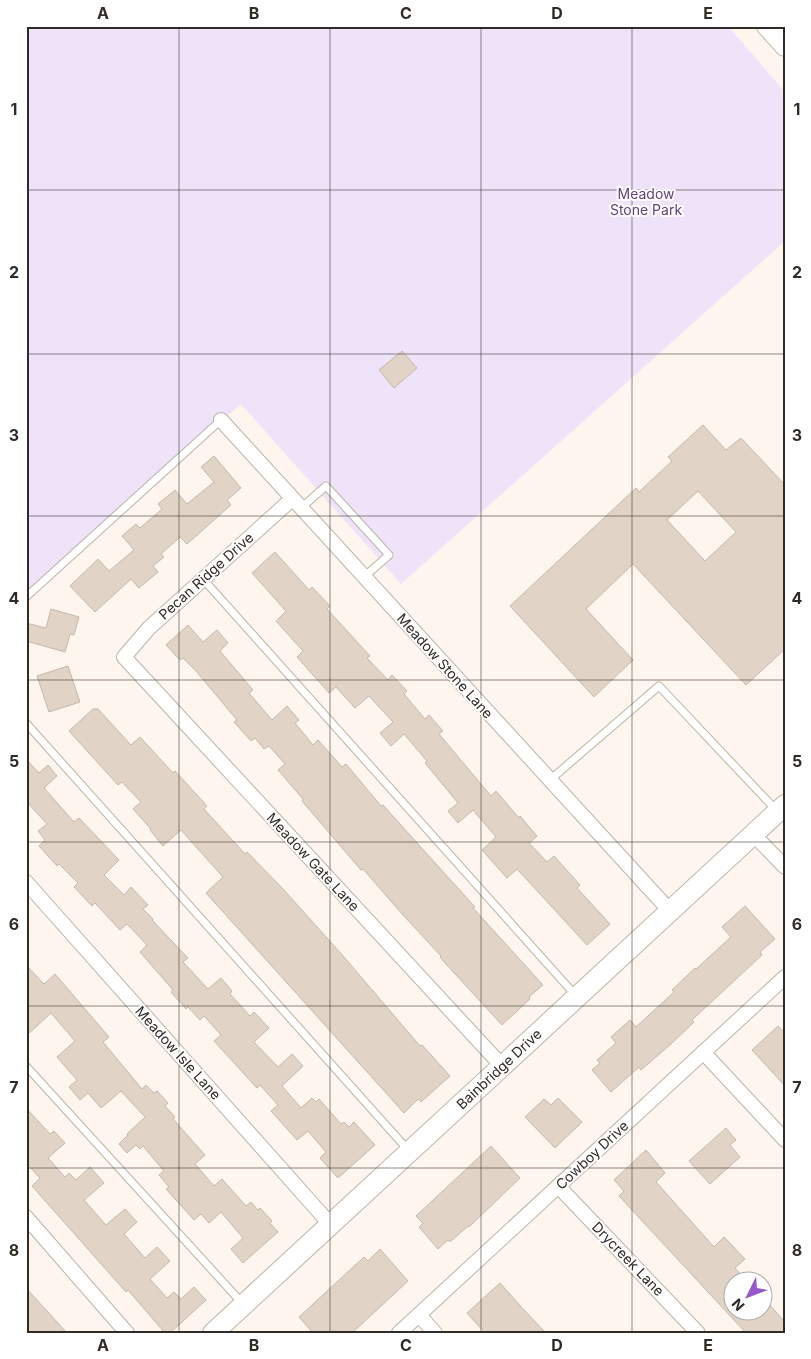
<svg xmlns="http://www.w3.org/2000/svg" width="811" height="1359" font-family="Inter,sans-serif">
<style>
.green{fill:#efe3fa}
.building{fill:#e1d4c7;stroke:#c4b8ab;fill-rule:evenodd}
.lines{fill:none;stroke-linecap:round;stroke-linejoin:round}
.lane-casing{stroke:#beb2a5;stroke-width:9}
.street-casing{stroke:#beb2a5;stroke-width:16}
.secondary-casing{stroke:#beb2a5;stroke-width:22}
.lane{stroke:#fff;stroke-width:7}
.street{stroke:#fff;stroke-width:14}
.secondary{stroke:#fff;stroke-width:20}
.grid{fill:none;stroke:#302b26;stroke-width:1;stroke-opacity:0.55}
.labels{text-anchor:middle;stroke-width:4;stroke-linejoin:round;paint-order:stroke}
.park-label{font-size:14px;fill:#62417d;stroke:#fff}
.street-label{font-size:14px;fill:#302b26;stroke:#fff}
.neatline{fill:none;stroke:#302b26;stroke-width:2}
.grid-label{font-size:16px;text-anchor:middle;font-weight:bold;fill:#302b26}
</style>
<rect width="100%" height="100%" fill="#fef6ee"/>
<polygon class="green" points="26,26 728,26 785,92 785,241 401,584 241,404 26,595"/>
<g class="building">
<polygon points="402,351 417,368 394,388 379,370"/>
<path d="M703,425L726,450L741,438L785,485V649L746,685L633,564L586,609L633,660L594,697L510,606L636,488L639,492L672,461L668,457ZM698,491L736,532L705,561L667,520Z"/>
<polygon points="214,456 241,488 227,500 231,505 187,544 180,537 161,554 164,557 153,566 158,572 139,588 131,579 95,612 70,586 98,559 109,571 134,550 122,536 136,524 140,528 162,509 158,504 175,490 187,504 214,482 201,467"/>
<polygon points="275,552 309,590 312,587 330,606 327,609 370,656 367,658 388,680 392,675 407,691 404,694 425,719 429,715 443,731 439,734 491,796 496,791 519,818 520,816 537,836 529,843 547,862 554,856 580,885 577,888 610,924 587,945 517,869 507,878 482,850 496,837 473,810 458,823 448,811 458,803 425,763 427,761 404,734 391,746 380,733 393,722 369,696 355,708 336,687 329,693 297,657 303,651 276,621 286,611 252,573"/>
<polygon points="51,609 79,617 74,635 70,634 65,652 26,641 26,623 46,628"/>
<polygon points="188,625 203,642 217,630 228,643 220,651 253,690 249,693 272,720 287,706 299,720 295,723 313,745 318,740 342,767 346,764 381,806 383,805 418,844 475,907 473,908 543,985 529,997 530,999 502,1025 445,963 440,957 441,956 403,915 363,869 361,870 302,801 303,799 278,770 285,764 269,746 264,749 255,738 251,741 234,722 237,720 196,671 183,658 180,660 166,645"/>
<polygon points="68,666 80,702 49,712 37,676"/>
<polygon points="93,709 98,709 131,745 140,737 173,773 175,771 207,806 204,809 245,854 247,852 283,889 344,957 420,1046 422,1045 450,1076 421,1102 418,1099 404,1113 206,893 223,877 181,830 163,846 150,830 151,829 133,809 141,802 122,782 118,785 69,731"/>
<polygon points="26,759 39,773 48,765 57,776 44,788 74,822 79,818 119,860 104,875 124,895 131,887 148,905 143,909 153,919 152,920 188,958 183,962 208,989 221,978 232,991 230,994 250,1016 254,1012 269,1028 254,1042 278,1067 292,1054 303,1066 282,1086 301,1108 312,1098 316,1102 319,1099 341,1124 344,1122 349,1127 354,1122 375,1145 338,1178 320,1158 326,1152 308,1131 297,1140 271,1111 278,1105 260,1085 257,1088 214,1041 221,1035 204,1016 200,1020 188,1007 186,1009 171,992 173,990 140,952 147,945 127,924 120,930 95,903 92,906 74,887 78,883 59,864 57,866 39,846 45,840 38,831 47,824 26,801"/>
<polygon points="745,906 775,939 760,952 762,955 692,1020 694,1022 671,1044 641,1070 639,1067 611,1092 592,1070 600,1063 597,1060 616,1043 611,1037 630,1020 636,1027 674,992 672,990 695,968 696,969 731,937 722,927"/>
<polygon points="26,965 44,984 55,974 109,1037 103,1042 142,1089 146,1085 154,1093 157,1091 168,1103 165,1106 175,1117 173,1119 205,1155 195,1164 214,1186 222,1179 246,1206 251,1202 258,1210 260,1208 272,1221 270,1223 278,1232 243,1263 231,1249 243,1238 221,1212 209,1223 201,1214 194,1220 166,1189 169,1187 159,1175 164,1171 143,1146 140,1149 136,1145 127,1153 119,1144 128,1135 127,1134 145,1117 121,1091 101,1108 88,1093 80,1100 69,1087 77,1080 57,1057 75,1041 51,1013 26,1036"/>
<polygon points="778,1026 785,1033 785,1086 752,1050"/>
<polygon points="558,1098 582,1122 555,1148 525,1117 544,1099 551,1105"/>
<polygon points="26,1108 50,1134 54,1131 65,1143 48,1158 65,1177 69,1173 76,1180 90,1167 104,1183 84,1200 106,1225 125,1209 137,1222 124,1234 145,1258 157,1247 170,1261 150,1279 167,1298 174,1292 181,1299 194,1287 206,1300 170,1333 165,1333 128,1290 126,1292 32,1186 40,1178 26,1163"/>
<polygon points="726,1128 736,1140 730,1145 740,1157 710,1184 689,1161"/>
<polygon points="491,1146 520,1178 469,1227 468,1226 450,1242 448,1240 438,1249 419,1227 423,1223 416,1216"/>
<polygon points="646,1150 665,1173 656,1182 714,1247 724,1237 745,1259 735,1268 747,1282 734,1282 734,1312 764,1312 764,1307 768,1303 785,1322 785,1333 746,1333 619,1196 624,1191 614,1180"/>
<polygon points="380,1249 408,1281 352,1333 313,1333 299,1317 364,1257 368,1261"/>
<polygon points="500,1283 525,1311 546,1333 485,1333 467,1313"/>
<polygon points="26,1288 67,1333 26,1333"/>
</g>
<g class="lines">
<defs>
<g id="lane">
<polyline points="301,508 326,486 389,555 364,577"/>
<polyline points="203,579 577,997"/>
<polyline points="26,597 221,420"/>
<polyline points="26,723 409,1151"/>
<polyline points="550,780 659,686 777,811"/>
<polyline points="26,1066 243,1304"/>
</g>
<g id="street">
<polyline points="221,420 670,911"/>
<polyline points="292,499 149,628 124,657 502,1066"/>
<polyline points="753,834 785,867"/>
<polyline points="26,882 330,1224"/>
<polyline points="703,1052 785,1140"/>
<polyline points="558,1186 698,1333"/>
<polyline points="26,1217 127,1333"/>
<polyline points="419,1315 435,1333"/>
<polyline points="399,1333 785,977"/>
</g>
<g id="secondary">
<polyline points="767,26 785,46"/>
<polyline points="213,1333 785,805"/>
</g>
</defs>
<use href="#lane" class="lane-casing"/>
<use href="#street" class="street-casing"/>
<use href="#secondary" class="secondary-casing"/>
<use href="#lane" class="lane"/>
<use href="#street" class="street"/>
<use href="#secondary" class="secondary"/>
</g>
<path class="grid" d="M179,26V1333M330,26V1333M481,26V1333M632,26V1333M26,190H785M26,354H785M26,516H785M26,680H785M26,842H785M26,1006H785M26,1168H785"/>
<g class="labels">
<g class="park-label">
<text x="646" y="199">Meadow<tspan x="646" dy="16">Stone Park</tspan></text>
</g>
<g class="street-label">
<text transform="translate(206 576) rotate(-42)" y="5">Pecan Ridge Drive</text>
<text transform="translate(445 666) rotate(48)" y="5">Meadow Stone Lane</text>
<text transform="translate(313 862) rotate(47)" y="5">Meadow Gate Lane</text>
<text transform="translate(178 1053) rotate(48)" y="5">Meadow Isle Lane</text>
<text transform="translate(499 1069) rotate(-43)" y="5">Bainbridge Drive</text>
<text transform="translate(592 1155) rotate(-43)" y="5">Cowboy Drive</text>
<text transform="translate(628 1259) rotate(46)" y="5">Drycreek Lane</text>
</g>
</g>
<rect width="811" height="1359" fill="none" stroke="#ffffff" stroke-width="55"/>
<g transform="translate(748 1296) rotate(228)"><circle r="24" fill="#ffffff" stroke="#acaaa8"/>
<path d="M0-4L9 19L0 12L-9 19Z" fill="#9957cc"/>
<text y="-8" font-size="14" font-weight="bold" text-anchor="middle" fill="#302b26">N</text>
</g>
<rect x="28" y="28" width="756" height="1304" class="neatline"/>
<g class="grid-label">
<text x="103" y="19">A</text>
<text x="254" y="19">B</text>
<text x="406" y="19">C</text>
<text x="557" y="19">D</text>
<text x="708" y="19">E</text>
<text x="14" y="115">1</text>
<text x="797" y="115">1</text>
<text x="14" y="278">2</text>
<text x="797" y="278">2</text>
<text x="14" y="441">3</text>
<text x="797" y="441">3</text>
<text x="14" y="604">4</text>
<text x="797" y="604">4</text>
<text x="14" y="767">5</text>
<text x="797" y="767">5</text>
<text x="14" y="930">6</text>
<text x="797" y="930">6</text>
<text x="14" y="1093">7</text>
<text x="797" y="1093">7</text>
<text x="14" y="1256">8</text>
<text x="797" y="1256">8</text>
<text x="103" y="1351">A</text>
<text x="254" y="1351">B</text>
<text x="406" y="1351">C</text>
<text x="557" y="1351">D</text>
<text x="708" y="1351">E</text>
</g>
</svg>
